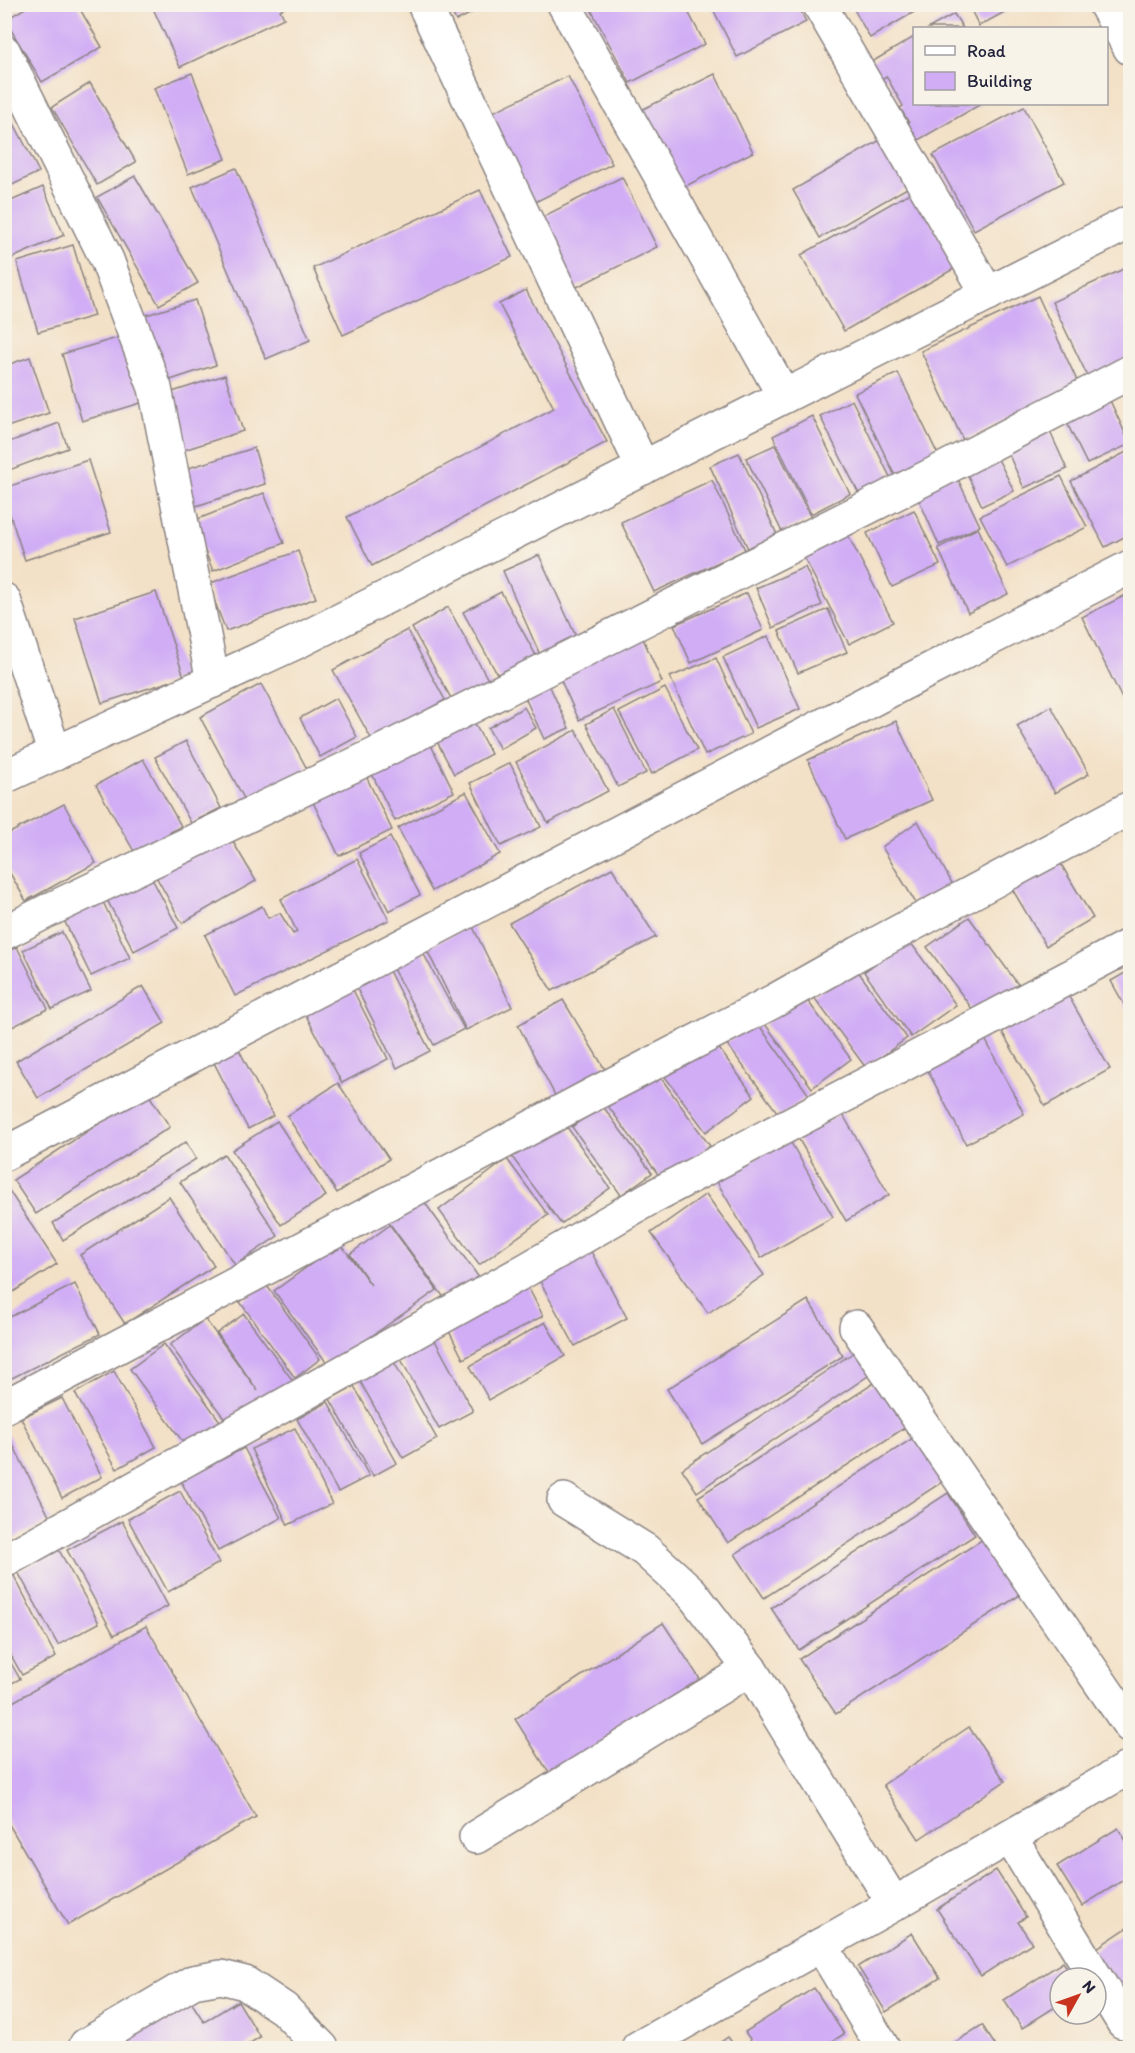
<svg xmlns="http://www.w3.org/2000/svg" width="1135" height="2053" font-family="Itim,sans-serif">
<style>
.building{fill:#d1adf5}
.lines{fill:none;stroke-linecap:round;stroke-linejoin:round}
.minor-casing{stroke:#8a8281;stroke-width:36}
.minor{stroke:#fff;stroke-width:33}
</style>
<rect width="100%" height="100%" fill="#f7f3e8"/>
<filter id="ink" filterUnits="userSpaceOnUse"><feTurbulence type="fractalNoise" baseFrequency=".0167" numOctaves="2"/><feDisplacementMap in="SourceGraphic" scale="12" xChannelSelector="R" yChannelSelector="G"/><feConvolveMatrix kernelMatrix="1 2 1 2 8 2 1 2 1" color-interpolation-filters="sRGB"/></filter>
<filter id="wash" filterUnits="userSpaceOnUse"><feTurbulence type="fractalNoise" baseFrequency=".008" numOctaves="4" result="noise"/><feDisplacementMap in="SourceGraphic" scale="24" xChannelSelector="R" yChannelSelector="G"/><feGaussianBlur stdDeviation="1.35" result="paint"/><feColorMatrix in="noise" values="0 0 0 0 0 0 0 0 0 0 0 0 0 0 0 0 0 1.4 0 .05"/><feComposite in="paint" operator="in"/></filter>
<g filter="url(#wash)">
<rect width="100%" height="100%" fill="#f3e1c7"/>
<g id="blocks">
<g class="building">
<polygon points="32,4 77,4 102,47 42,82 5,20"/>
<polygon points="151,4 292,4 280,10 284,18 180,67"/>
<polygon points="448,4 489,4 456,21"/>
<polygon points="588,4 684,4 705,44 630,83"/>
<polygon points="851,4 928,4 870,38"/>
<polygon points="968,4 1019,4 979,26"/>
<polygon points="711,5 798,5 806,22 737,57"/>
<polygon points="954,14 963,28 929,28"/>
<polygon points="914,37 914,104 981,104 913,143 903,127 909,123 900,108 903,106 886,76 881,80 870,63"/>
<polygon points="192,73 226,159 188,174 154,88"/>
<polygon points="715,74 753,152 680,189 641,110"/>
<polygon points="568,76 612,164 533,203 489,114"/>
<polygon points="90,83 136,162 97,185 52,107"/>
<polygon points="4,104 39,172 4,189"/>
<polygon points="1024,107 1064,182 974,230 933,155"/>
<polygon points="882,139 909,187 820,238 793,190"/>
<polygon points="236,168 310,340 266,359 192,187"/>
<polygon points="135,176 198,283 159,305 97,197"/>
<polygon points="622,177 657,247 575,288 540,218"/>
<polygon points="43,187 64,235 10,259 4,247 4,204"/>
<polygon points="480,190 512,257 343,335 313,268"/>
<polygon points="913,191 957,267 844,331 801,255"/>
<polygon points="73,245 94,316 38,332 17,262"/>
<polygon points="1130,266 1130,357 1088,377 1052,302"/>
<polygon points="526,290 607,442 372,566 347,517 554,408 499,304"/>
<polygon points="1038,296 1079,385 963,440 921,351"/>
<polygon points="195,300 216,365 164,382 143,316"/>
<polygon points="124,336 144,402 82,421 62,354"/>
<polygon points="30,357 49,413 4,428 4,366"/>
<polygon points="898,373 939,457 896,478 855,393"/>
<polygon points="225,375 243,431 184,450 166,394"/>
<polygon points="1107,394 1130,444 1087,464 1063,415"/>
<polygon points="852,400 891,479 859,494 820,416"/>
<polygon points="812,416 850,494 811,514 773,436"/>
<polygon points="59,423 68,448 4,472 4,444"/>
<polygon points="1046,423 1067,469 1024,488 1003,442"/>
<polygon points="775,445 811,518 782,532 746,458"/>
<polygon points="254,448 265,484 193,507 182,470"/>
<polygon points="1130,450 1130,534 1105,547 1071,481"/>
<polygon points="994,451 1014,491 982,506 963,465"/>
<polygon points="739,453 780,541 751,555 710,466"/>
<polygon points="88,460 111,532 25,560 4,497 4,488"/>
<polygon points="955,473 980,526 939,545 916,493"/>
<polygon points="1061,476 1087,527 1007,567 980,516"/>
<polygon points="712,480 745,550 654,592 621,522"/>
<polygon points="264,493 284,543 213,571 193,521"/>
<polygon points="914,510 940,565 892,587 867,533"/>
<polygon points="843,526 893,622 849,644 799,548"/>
<polygon points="978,528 1008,594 968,613 938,548"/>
<polygon points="298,551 316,598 226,631 208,584"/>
<polygon points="539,555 578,641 541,657 503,571"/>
<polygon points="805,567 822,605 773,628 756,588"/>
<polygon points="156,592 184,677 102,703 75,618"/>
<polygon points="501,592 539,661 501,681 463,612"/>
<polygon points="747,593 763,630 691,663 674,625"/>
<polygon points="1130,593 1130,715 1082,617"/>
<polygon points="448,607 492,687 456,707 412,628"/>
<polygon points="828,609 847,652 798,673 779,631"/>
<polygon points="407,630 445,700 372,740 333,670"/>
<polygon points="641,634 662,682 579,720 557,672"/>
<polygon points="768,636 800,709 756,728 723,657"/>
<polygon points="716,658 751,734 705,755 670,677"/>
<polygon points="546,678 569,728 544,739 521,689"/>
<polygon points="261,684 307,769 246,802 200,717"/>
<polygon points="665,688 697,750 652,774 619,712"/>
<polygon points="336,698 357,737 320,757 300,718"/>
<polygon points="1051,706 1089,774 1055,793 1017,726"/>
<polygon points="524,707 536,728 500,749 488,728"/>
<polygon points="614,709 646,773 618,787 586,724"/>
<polygon points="469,713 491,754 454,774 432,732"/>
<polygon points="896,721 932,800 845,839 808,760"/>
<polygon points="576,730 608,791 548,823 516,762"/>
<polygon points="186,741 221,808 191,823 155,757"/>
<polygon points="429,741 454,792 395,821 370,770"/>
<polygon points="143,759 181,826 135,853 96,785"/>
<polygon points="510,763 541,827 501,846 470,783"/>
<polygon points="365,774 392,830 339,856 312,800"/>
<polygon points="466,792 500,854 432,891 398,828"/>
<polygon points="64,804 96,863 26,901 4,863 4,836"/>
<polygon points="918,821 955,889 920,910 882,847"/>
<polygon points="226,830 256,881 182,923 153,871"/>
<polygon points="390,837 420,895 389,911 359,853"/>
<polygon points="1055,854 1093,918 1046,946 1008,882"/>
<polygon points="357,859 389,920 235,996 205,935 262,906 268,918 280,913 293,934 297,932 281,899"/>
<polygon points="612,868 656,937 552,991 509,923"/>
<polygon points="148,871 178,928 134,951 104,894"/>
<polygon points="103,902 130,958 91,976 64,920"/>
<polygon points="969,917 1020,987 978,1017 927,947"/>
<polygon points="472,925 512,1007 466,1030 426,948"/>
<polygon points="62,932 91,991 52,1009 23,950"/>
<polygon points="908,939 956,1005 911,1037 864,972"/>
<polygon points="17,947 48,1009 4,1031 4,953"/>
<polygon points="421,949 464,1029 434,1045 391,965"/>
<polygon points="854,966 907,1038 866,1068 813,996"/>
<polygon points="388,969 430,1051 397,1068 355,985"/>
<polygon points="1130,970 1130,1015 1111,981"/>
<polygon points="143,986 165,1023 38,1098 16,1061"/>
<polygon points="351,986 388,1059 342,1083 303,1010"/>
<polygon points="1068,995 1110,1069 1045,1106 1002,1032"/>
<polygon points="804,996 851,1059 812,1088 765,1024"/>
<polygon points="563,1000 606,1071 557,1099 518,1025"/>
<polygon points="756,1021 809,1095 780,1116 726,1043"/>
<polygon points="982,1033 1024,1114 966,1144 924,1063"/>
<polygon points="712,1039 754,1096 706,1132 663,1074"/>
<polygon points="234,1040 273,1116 248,1129 209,1053"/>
<polygon points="656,1071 710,1146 663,1181 608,1106"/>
<polygon points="338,1083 389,1159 337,1193 287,1116"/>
<polygon points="147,1092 170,1127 36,1214 13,1180"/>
<polygon points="602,1105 652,1173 621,1195 572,1127"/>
<polygon points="842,1113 889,1195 846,1221 798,1138"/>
<polygon points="562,1120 610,1188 561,1224 512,1157"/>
<polygon points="277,1121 326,1196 281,1225 232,1150"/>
<polygon points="789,1139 833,1217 761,1258 716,1180"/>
<polygon points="186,1142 196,1159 63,1240 53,1223"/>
<polygon points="224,1154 278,1236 235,1265 180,1182"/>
<polygon points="507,1159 548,1215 479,1265 439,1210"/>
<polygon points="4,1183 57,1264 4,1298"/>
<polygon points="706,1194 764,1275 708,1313 651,1233"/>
<polygon points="420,1196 480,1279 448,1303 387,1220"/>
<polygon points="169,1197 214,1266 125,1324 80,1255"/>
<polygon points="390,1225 437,1290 329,1366 274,1291 340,1243 371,1285 350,1254"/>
<polygon points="587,1244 627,1318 575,1346 535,1272"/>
<polygon points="265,1283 320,1359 295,1378 240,1302"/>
<polygon points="526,1283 543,1316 463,1359 446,1325"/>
<polygon points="75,1284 100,1334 4,1382 4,1320"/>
<polygon points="808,1300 843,1356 702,1444 667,1389"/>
<polygon points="244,1314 296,1385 232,1429 170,1345 205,1319 258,1391 217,1333"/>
<polygon points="545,1322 565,1356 489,1400 470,1366"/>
<polygon points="431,1333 473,1411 439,1429 397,1352"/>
<polygon points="164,1344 225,1428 191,1453 130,1369"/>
<polygon points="866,1344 881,1367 697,1492 682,1469"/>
<polygon points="389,1353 437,1439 403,1458 355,1372"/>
<polygon points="114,1371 156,1447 117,1469 75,1393"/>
<polygon points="885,1376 915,1421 728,1543 698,1497"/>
<polygon points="354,1386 397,1463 373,1476 330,1399"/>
<polygon points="62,1398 102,1477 62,1498 21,1418"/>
<polygon points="328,1402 369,1476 338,1492 297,1419"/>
<polygon points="4,1427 51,1520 4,1543"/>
<polygon points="295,1428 332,1504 288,1525 251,1449"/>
<polygon points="916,1436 945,1480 764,1598 735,1554"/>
<polygon points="244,1448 281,1518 218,1551 181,1481"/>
<polygon points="180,1491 219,1563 168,1592 128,1519"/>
<polygon points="948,1493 975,1535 799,1650 771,1608"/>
<polygon points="122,1521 168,1606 114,1635 67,1550"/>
<polygon points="983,1539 1020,1595 836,1714 799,1659"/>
<polygon points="59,1550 99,1623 58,1645 18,1572"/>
<polygon points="11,1570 56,1657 22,1675 4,1643 4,1574"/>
<polygon points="663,1623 700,1679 551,1776 515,1719"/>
<polygon points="146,1626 256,1817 68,1925 4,1816 4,1707"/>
<polygon points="4,1651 20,1679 4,1687"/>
<polygon points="969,1727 1005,1781 919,1839 883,1785"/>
<polygon points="1118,1828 1130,1847 1130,1876 1082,1906 1057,1866"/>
<polygon points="996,1870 1026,1917 1018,1922 1032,1943 981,1976 937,1909"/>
<polygon points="1130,1926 1130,1990 1121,1996 1091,1952"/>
<polygon points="912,1933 940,1978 886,2012 858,1967"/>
<polygon points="1063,1962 1074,1978 1060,1978 1060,2004 1022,2028 1004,2000"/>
<polygon points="814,1988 844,2034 822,2048 756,2048 745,2032"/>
<polygon points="188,1997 204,2022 238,2001 260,2037 242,2048 116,2048 112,2043"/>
<polygon points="982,2025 997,2048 946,2048"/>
<polygon points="728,2037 736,2048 712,2048"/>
</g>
</g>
</g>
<g filter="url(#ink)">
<use href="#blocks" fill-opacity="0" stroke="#8a8281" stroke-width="1.5"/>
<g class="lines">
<defs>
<g id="minor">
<polyline points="424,4 643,468"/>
<polyline points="564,4 784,396"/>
<polyline points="819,4 988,294"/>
<polyline points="1105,4 1130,48"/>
<polyline points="4,52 107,260 155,388 213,681"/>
<polyline points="4,600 55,754"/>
<polyline points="4,777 297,642 1130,222"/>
<polyline points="4,933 47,911 379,753 934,474 1130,372"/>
<polyline points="4,1154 902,684 1130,567"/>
<polyline points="856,1327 1130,1726"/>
<polyline points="4,1407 594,1094 774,1001 859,953 1130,808"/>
<polyline points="564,1500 645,1550 691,1592 750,1669 894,1904"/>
<polyline points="4,1561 526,1270 650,1198 1130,945"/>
<polyline points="476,1837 750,1669"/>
<polyline points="1010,1837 1123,2022"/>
<polyline points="821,1945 883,2048"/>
<polyline points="86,2045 193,1982 221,1977 245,1983 284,2009 322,2048"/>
<polyline points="638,2048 894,1904 1130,1767"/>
</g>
</defs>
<use href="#minor" class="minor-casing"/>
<use href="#minor" class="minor"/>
</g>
</g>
<rect width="1135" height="2053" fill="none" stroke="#f7f3e8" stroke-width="24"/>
<rect x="913" y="27" width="195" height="78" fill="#f7f3e8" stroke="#a29fa3" stroke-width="1.5"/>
<rect x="925" y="46" width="30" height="9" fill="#ffffff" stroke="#a29fa3" stroke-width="1.5"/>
<text x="967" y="57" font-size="18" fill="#22223b">Road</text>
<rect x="925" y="72" width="30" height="18" fill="#d1adf5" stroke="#a29fa3" stroke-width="1.5"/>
<text x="967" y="87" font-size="18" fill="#22223b">Building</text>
<g transform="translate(1078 1996) rotate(50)"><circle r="28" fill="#f7f3e8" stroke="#a29fa3" stroke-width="1.5"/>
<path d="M0-4.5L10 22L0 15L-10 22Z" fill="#c8321e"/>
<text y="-9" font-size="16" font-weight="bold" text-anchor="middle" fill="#22223b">N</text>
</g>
</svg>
